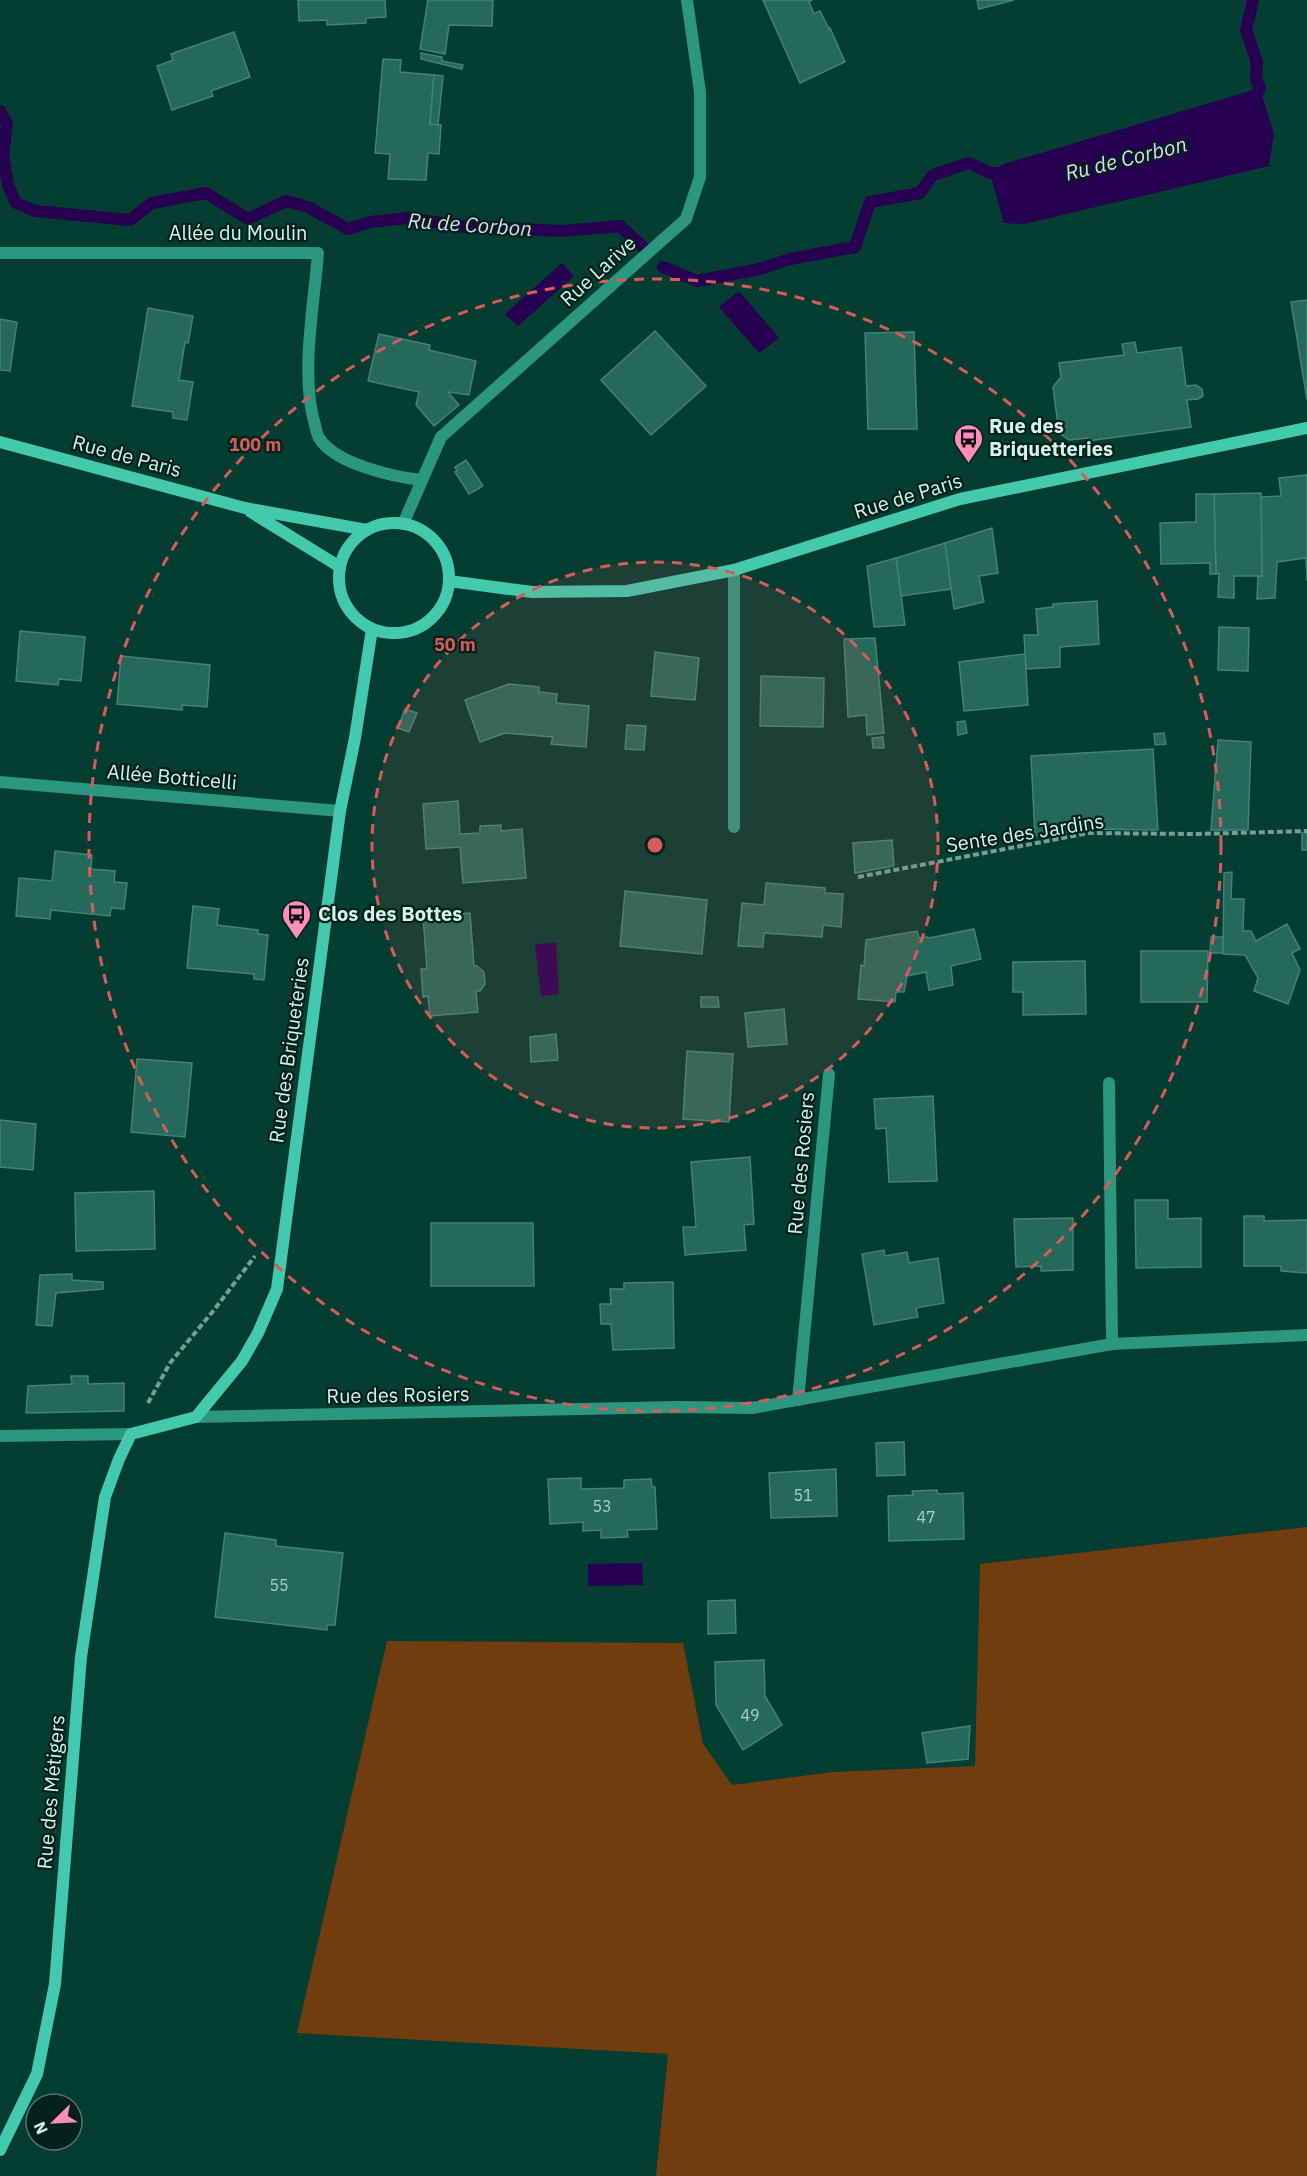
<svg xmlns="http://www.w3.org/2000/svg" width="1307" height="2176" font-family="'IBM Plex Sans',sans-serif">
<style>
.green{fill:#723d0e}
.water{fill:#270053}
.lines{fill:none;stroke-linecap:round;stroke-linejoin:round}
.stream{stroke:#270053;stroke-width:12}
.building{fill:#24695a;stroke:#418374;stroke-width:1.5}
.path{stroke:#739f95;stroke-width:4;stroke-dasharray:6 3;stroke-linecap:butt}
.minor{stroke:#2b9781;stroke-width:12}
.secondary{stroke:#43caae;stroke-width:12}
.ring{fill:none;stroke:#d65b59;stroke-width:3;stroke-dasharray:10 8}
.labels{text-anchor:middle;stroke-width:4.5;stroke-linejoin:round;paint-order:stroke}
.number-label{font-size:16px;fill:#a8d1c7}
.street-label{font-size:20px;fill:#d4f4eb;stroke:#04211b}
.poi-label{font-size:20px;font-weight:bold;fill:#d4f4eb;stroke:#04211b;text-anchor:start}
.water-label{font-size:21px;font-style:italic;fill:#ded7f4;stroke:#04211b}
.centre{fill:#d65b59;stroke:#04211b;stroke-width:3}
.ring-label{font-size:18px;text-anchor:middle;font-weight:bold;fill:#d65b59;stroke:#04211b;stroke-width:4.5;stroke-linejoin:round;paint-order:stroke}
</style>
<rect width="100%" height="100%" fill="#043d32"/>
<polygon class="green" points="1307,1527 1307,2176 656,2176 668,2054 297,2033 387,1641 683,1643 703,1744 732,1785 833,1772 975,1766 980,1564"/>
<g class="water">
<polygon points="1260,88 1274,134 1269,166 1024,224 1004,223 990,173 1004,164"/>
<polygon points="562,263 574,276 518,326 505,314"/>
<polygon points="739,291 779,338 759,353 719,307"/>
<polygon points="556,943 559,994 541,996 535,944"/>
<polygon points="642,1563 643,1585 588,1586 588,1564"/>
</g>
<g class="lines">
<g class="stream">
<polyline points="1252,102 1260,88 1256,79 1257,62 1246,30 1253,0"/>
<polyline points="0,111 7,124 3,156 8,185 16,203 35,211 130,220 152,203 206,193 248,219 286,201 308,207 348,229 370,222 408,218 466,227 563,231 620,226 644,248"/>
<polyline points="663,267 697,281 760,269 790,259 855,247 870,202 920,193 933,175 969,163 990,173 1004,173"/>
</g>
</g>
<g class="building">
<polygon points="298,0 385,0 386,17 366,18 366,23 327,25 327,20 299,21"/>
<polygon points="428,0 493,0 492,26 449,25 445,54 420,49"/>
<polygon points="763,0 812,0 809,2 814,14 820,11 829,29 830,28 845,62 800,83"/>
<polygon points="977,0 1014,0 979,9"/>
<polygon points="234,32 250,77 211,91 213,96 172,110 157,66 173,60 171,54"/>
<polygon points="421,53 442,57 442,61 463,65 462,69 421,59"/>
<polygon points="383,59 401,60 400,72 434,75 430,124 441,125 439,154 428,153 426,180 388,179 390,154 375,153"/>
<polygon points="434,75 443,76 438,125 430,124"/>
<polygon points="1307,300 1307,400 1291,302"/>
<polygon points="148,308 193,316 188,343 185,342 179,380 193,382 187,420 173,418 173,412 132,406"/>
<polygon points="0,319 17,322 10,371 0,370"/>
<polygon points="655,331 706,386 651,435 601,380"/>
<polygon points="914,332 917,429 868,429 865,333"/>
<polygon points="379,334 430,345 429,350 476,361 469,395 448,392 459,405 434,426 416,405 419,392 368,381"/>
<polygon points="1135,342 1137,353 1181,347 1186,386 1196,385 1202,389 1203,396 1198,399 1187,400 1191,427 1088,441 1088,438 1069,440 1059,433 1053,387 1061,377 1059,363 1124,355 1122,344"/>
<polygon points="466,460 483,486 469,494 455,472 457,471 455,467"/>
<polygon points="1307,475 1307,581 1306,558 1277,562 1275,598 1257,599 1258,576 1262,576 1261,497 1281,496 1279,478"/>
<polygon points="1261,493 1262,576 1234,576 1234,598 1218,597 1219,573 1216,574 1214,494"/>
<polygon points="1196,494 1214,494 1216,574 1210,574 1210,563 1161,564 1160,523 1196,522"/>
<polygon points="992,528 998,573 979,576 984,602 954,609 945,543"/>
<polygon points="945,543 951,589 901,596 896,558"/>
<polygon points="896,558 905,625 874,627 867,566"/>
<polygon points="1097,601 1099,644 1060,647 1060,667 1026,669 1024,635 1038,635 1036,609 1053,607 1053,604"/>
<polygon points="1219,627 1249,628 1248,671 1218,670"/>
<polygon points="20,631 85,637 81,681 59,679 58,685 16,681"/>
<polygon points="875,638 884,733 867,735 866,715 848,717 844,639"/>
<polygon points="655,652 699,658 695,700 651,696"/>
<polygon points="1025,654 1028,705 964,711 959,662"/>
<polygon points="121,656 210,665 207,707 182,705 182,710 117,704"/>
<polygon points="761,676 824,678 823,727 760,726"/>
<polygon points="509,684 539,687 539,692 557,694 556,703 589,706 586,747 551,744 553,737 505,733 480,742 465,700"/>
<polygon points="405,709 417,713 409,732 398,728"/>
<polygon points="965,721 967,733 958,735 957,722"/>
<polygon points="627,725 646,726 644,750 625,749"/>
<polygon points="1164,733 1166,744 1155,745 1154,734"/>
<polygon points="883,737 884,748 873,748 872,738"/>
<polygon points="1218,740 1251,742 1248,830 1211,830"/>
<polygon points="1153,749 1158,830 1094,829 1035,836 1031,756"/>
<polygon points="458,801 460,834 480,833 480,826 501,825 501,831 522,829 526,878 463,883 460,847 426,849 423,804"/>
<rect x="1302" y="833" width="5" height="17"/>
<polygon points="892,840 894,866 855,873 853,843"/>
<polygon points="55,851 92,855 91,869 115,871 114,882 127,883 124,909 111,908 110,916 51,910 50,919 16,916 19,878 52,881"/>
<polygon points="1232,872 1231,899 1244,899 1243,931 1251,931 1256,941 1287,924 1300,949 1292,953 1300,970 1288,1004 1254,991 1258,978 1245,955 1223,954 1224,873"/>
<polygon points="766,883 825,888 825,893 843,894 841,927 823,925 822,937 764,933 763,947 738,946 742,903 764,905"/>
<polygon points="625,891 707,900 702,954 620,946"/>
<polygon points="193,906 219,909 217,925 258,930 258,934 268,935 264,980 254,979 254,974 187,968"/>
<polygon points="470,913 474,966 477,966 484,972 485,984 480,991 476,991 478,1012 430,1016 428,996 423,997 421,969 427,969 423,917"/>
<polygon points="974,929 981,959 951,966 953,985 929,990 926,972 907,976 904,992 896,992 895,1002 858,999 861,965 864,966 866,940 917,931 919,938 928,937 929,938"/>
<polygon points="1211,937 1223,937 1223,953 1210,953"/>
<polygon points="1141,951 1208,951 1207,1002 1141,1002"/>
<polygon points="1085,961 1086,1014 1023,1015 1023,992 1013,992 1013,962"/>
<polygon points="701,997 718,997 719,1007 701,1007"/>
<polygon points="784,1009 787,1044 748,1047 745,1013"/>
<polygon points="556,1034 558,1060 531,1062 530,1037"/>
<polygon points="687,1051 733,1054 729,1122 683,1119"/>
<polygon points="137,1059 192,1063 185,1137 131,1132"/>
<polygon points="933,1096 937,1181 889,1182 886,1128 876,1129 874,1099"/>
<polygon points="0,1120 36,1124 33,1170 0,1167"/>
<polygon points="750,1157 754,1224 744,1225 746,1250 685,1255 683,1227 696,1227 691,1162"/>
<polygon points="154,1191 155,1249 76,1251 75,1193"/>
<polygon points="1135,1200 1168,1200 1168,1219 1201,1218 1201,1267 1136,1268"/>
<polygon points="1244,1216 1264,1216 1264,1221 1307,1220 1307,1273 1281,1271 1281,1266 1244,1266"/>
<polygon points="1073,1218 1073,1270 1041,1271 1041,1266 1016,1267 1014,1219"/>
<polygon points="431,1223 533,1223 534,1286 431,1286"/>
<polygon points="884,1250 885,1256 907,1252 909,1263 938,1258 944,1303 916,1308 918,1317 874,1325 862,1254"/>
<polygon points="72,1274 72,1280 103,1282 103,1289 56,1293 52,1326 36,1325 40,1275"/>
<polygon points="673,1282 674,1348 613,1350 611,1324 601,1324 600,1304 611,1304 610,1289 624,1289 624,1283"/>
<polygon points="71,1376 88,1376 88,1384 124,1383 124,1411 26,1413 28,1386 72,1384"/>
<polygon points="904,1442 905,1475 877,1476 876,1443"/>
<polygon points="836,1469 837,1516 771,1518 769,1473"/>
<polygon points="581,1478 581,1489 624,1488 624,1480 651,1479 652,1487 655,1487 657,1529 627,1530 628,1537 601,1538 601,1530 583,1531 583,1522 550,1524 548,1479"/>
<polygon points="937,1490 938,1494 963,1493 964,1539 889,1541 888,1496 913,1495 912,1491"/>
<polygon points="225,1533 276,1540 276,1546 343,1553 335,1625 327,1625 327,1630 215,1617"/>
<polygon points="735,1600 736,1633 708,1634 708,1601"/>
<polygon points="764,1660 765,1696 782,1725 743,1750 716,1705 715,1662"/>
<polygon points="970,1726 968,1759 927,1763 922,1733"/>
</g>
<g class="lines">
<g class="path">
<polyline points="858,877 1089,833 1197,834 1307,831"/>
<polyline points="148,1403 170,1363 214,1310 255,1256"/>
</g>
<g class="minor">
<path d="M0,253H318C314,306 300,375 315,425C316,429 317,435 319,438C335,464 394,477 422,480"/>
<polyline points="403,524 441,437 686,219 700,177 700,92 687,0"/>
<polyline points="734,570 734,827"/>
<polyline points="0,782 340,811"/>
<polyline points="1109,1083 1112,1344"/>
<polyline points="798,1400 829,1074"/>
<polyline points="196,1417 678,1407 752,1408 1112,1344 1307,1335"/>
<polyline points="0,1436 131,1434"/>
</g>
<g class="secondary">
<polyline points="0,442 245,508 367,530"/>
<polyline points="251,512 340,567"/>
<circle cx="394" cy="578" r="55"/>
<polyline points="449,581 532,592 627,591 734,570 960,499 1307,428"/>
<polyline points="0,2150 37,2074 55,1984 81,1657 105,1497 119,1459 131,1434 196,1417 242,1361 258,1333 277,1289 340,811 355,738 372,629"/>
</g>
</g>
<circle cx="655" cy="845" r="283" fill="#d65b59" fill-opacity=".12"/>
<g class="ring">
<circle cx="655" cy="845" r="283"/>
<circle cx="655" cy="845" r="566"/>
</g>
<defs>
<symbol id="bus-pin" viewBox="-11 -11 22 30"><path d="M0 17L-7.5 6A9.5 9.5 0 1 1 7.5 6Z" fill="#ff8eba" stroke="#04211b"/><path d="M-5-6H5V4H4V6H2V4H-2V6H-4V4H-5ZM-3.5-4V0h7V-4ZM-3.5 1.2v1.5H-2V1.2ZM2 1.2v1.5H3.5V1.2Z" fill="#111"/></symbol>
</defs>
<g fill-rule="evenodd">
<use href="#bus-pin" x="952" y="422" width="33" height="45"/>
<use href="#bus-pin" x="280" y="898" width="33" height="45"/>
</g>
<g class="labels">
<g class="number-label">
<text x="803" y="1501">51</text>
<text x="602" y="1512">53</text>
<text x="926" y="1523">47</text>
<text x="279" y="1591">55</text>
<text x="750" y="1721">49</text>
</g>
<g class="street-label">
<text x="238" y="240">Allée du Moulin</text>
<text transform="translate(598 271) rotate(-42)" y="7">Rue Larive</text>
<text transform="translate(127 456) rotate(15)" y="7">Rue de Paris</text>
<text transform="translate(908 496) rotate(-17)" y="7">Rue de Paris</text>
<text transform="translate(172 777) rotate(5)" y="7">Allée Botticelli</text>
<text transform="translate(1025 833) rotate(-9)" y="7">Sente des Jardins</text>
<text transform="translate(289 1050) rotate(-82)" y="7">Rue des Briqueteries</text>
<text transform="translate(801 1163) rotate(-85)" y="7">Rue des Rosiers</text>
<text transform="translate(398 1395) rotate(-1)" y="7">Rue des Rosiers</text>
<text transform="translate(51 1792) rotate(-85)" y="7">Rue des Métigers</text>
</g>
<g class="poi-label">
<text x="989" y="433">Rue des<tspan x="989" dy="23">Briquetteries</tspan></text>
<text x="318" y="921">Clos des Bottes</text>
</g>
<g class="water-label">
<text transform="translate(1126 159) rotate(-14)" y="7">Ru de Corbon</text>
<text transform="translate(470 225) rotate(4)" y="7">Ru de Corbon</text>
</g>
</g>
<circle cx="655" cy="845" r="9" class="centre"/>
<g class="ring-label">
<text x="255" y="451">100 m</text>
<text x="455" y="651">50 m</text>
</g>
<g transform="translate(54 2122) rotate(246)"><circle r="28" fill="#04211b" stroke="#57756e" stroke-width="1.5"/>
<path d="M0-4.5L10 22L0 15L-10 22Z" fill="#ff8eba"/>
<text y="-9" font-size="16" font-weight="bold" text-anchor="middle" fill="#d4f4eb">N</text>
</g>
</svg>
